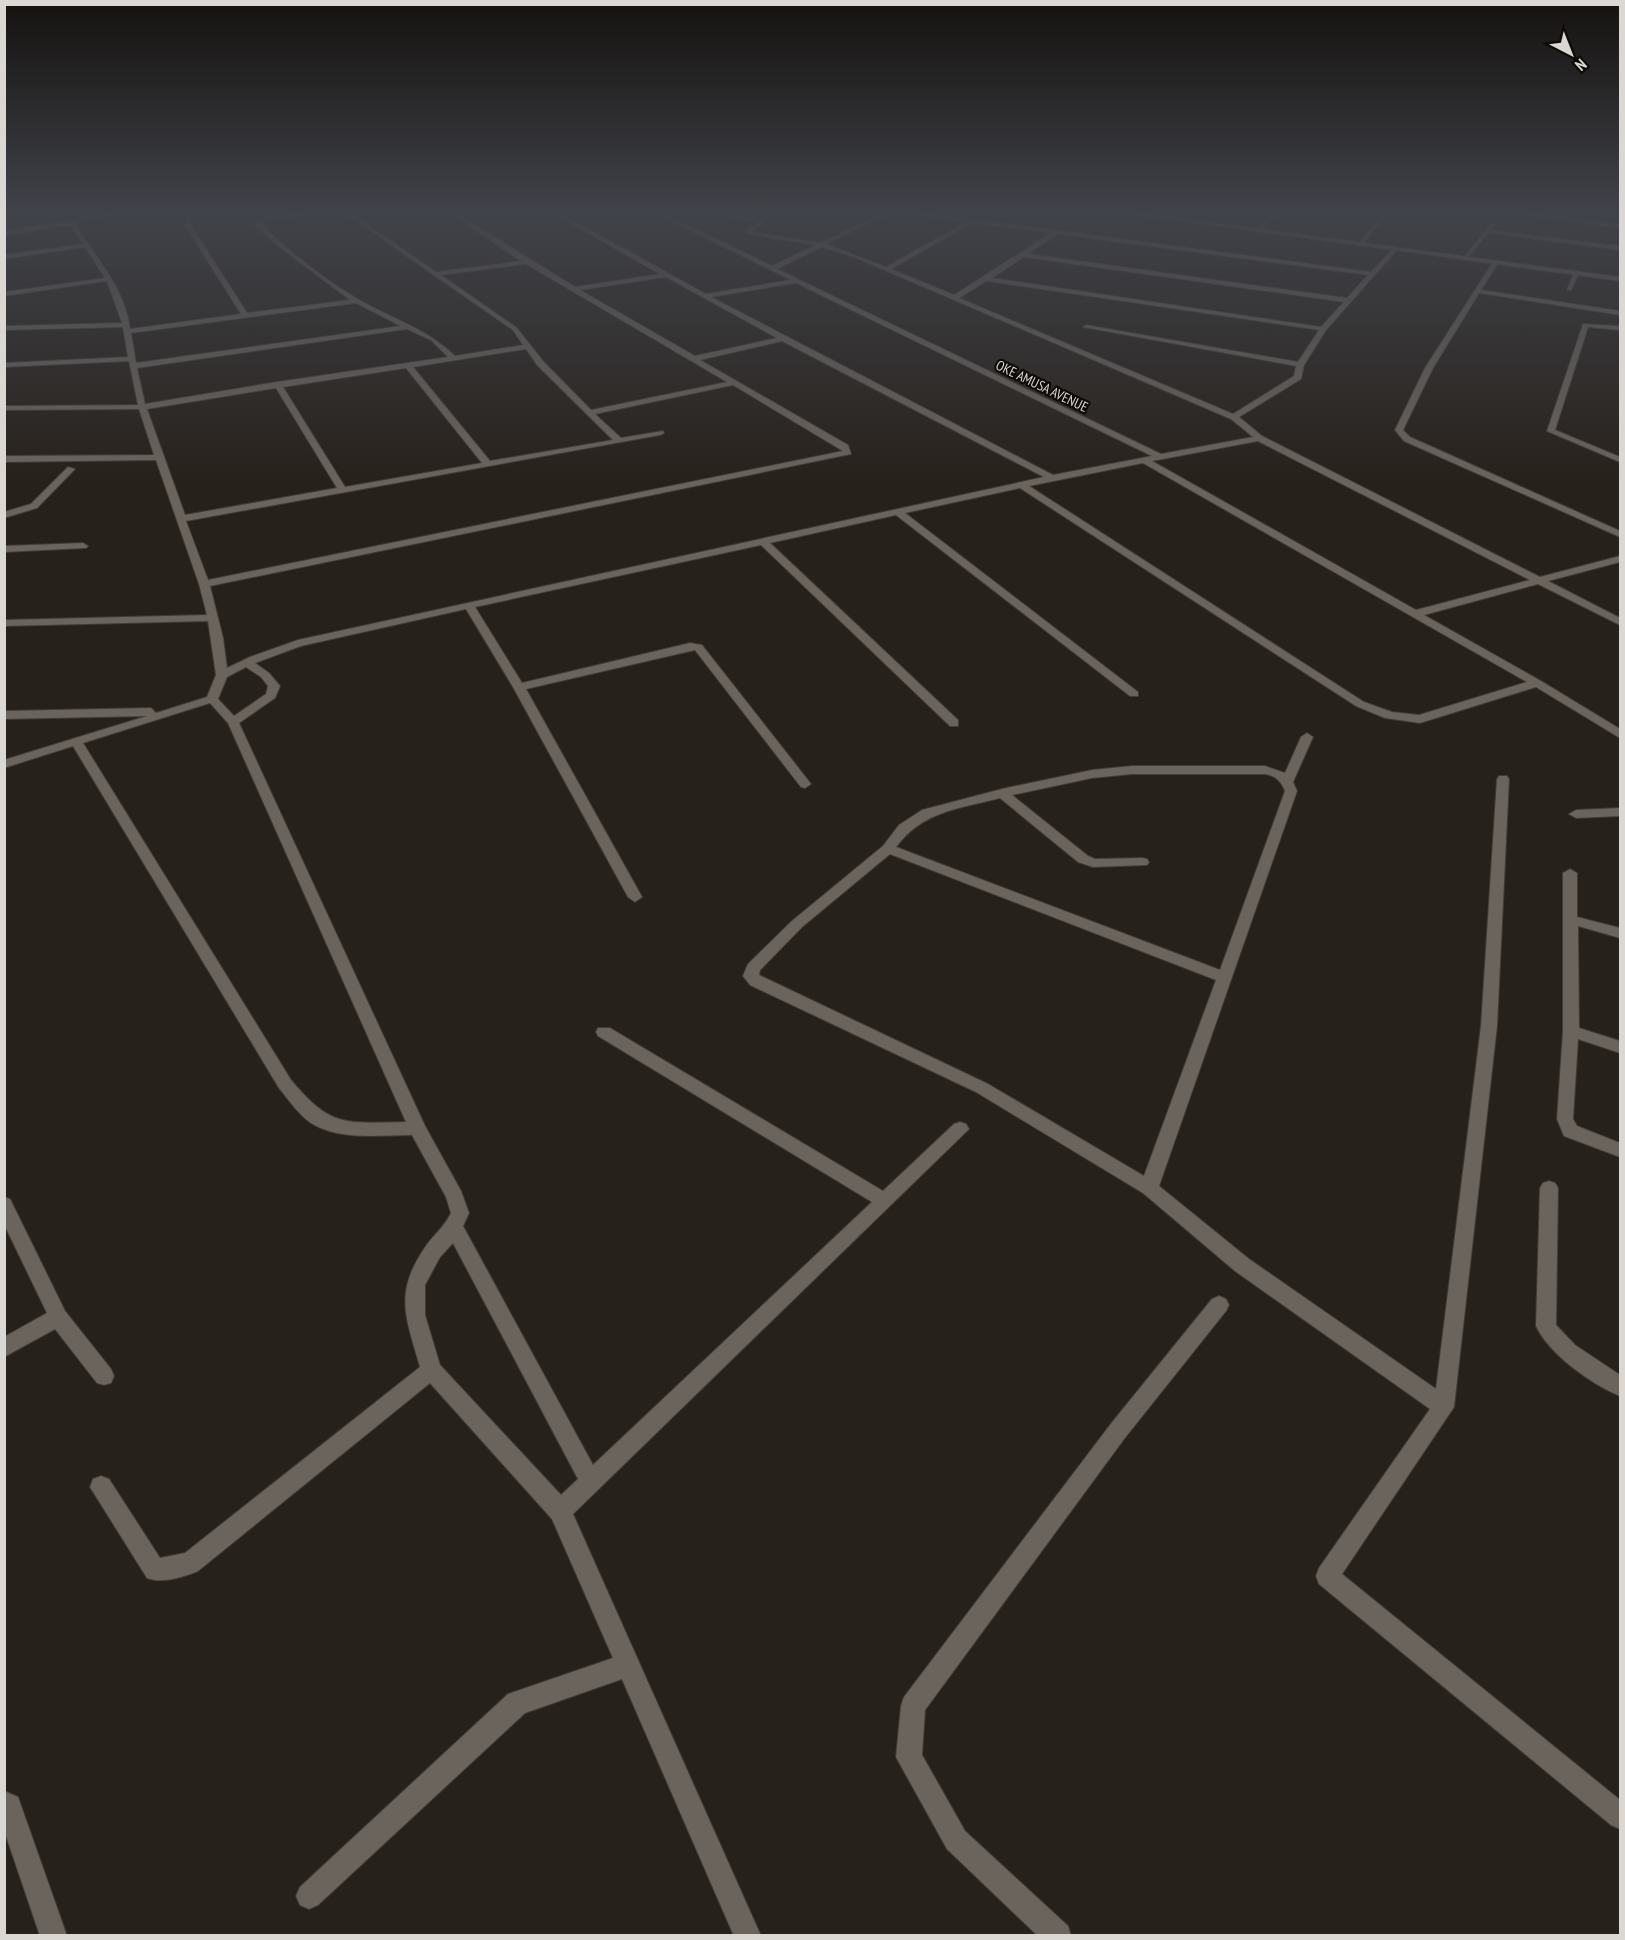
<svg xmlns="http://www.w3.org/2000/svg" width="1625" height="1940" font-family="'PT Sans Narrow',sans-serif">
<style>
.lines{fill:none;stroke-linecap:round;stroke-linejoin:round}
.street-casing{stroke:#413c37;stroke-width:2}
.secondary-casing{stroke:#413c37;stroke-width:2}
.street{fill:#6b645d;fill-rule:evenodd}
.secondary{fill:#6b645d;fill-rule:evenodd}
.labels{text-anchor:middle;stroke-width:4.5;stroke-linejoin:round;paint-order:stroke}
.far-street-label{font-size:14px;fill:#dbd7d3;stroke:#0e0b08}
</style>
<rect width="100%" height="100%" fill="#27211b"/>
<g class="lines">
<defs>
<g id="street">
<polygon points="4,211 11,211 4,214"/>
<path d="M124,211H143L84,219L75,224C95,257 126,289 130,329L241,314L185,225L189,217L192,219L191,225L247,313L350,300L273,242L254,224L269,216L337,211L270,219L261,224C287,249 317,274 348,293C384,317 423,325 455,356L523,345L513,330L342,211H348L436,272L521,261L447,211H453L575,287L660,274L549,211H556L706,294L791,280L651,211H658L772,266L816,245L748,234L745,229L758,222L731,218L729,215L766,220L752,232L821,243L886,211H893L826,244L886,267L966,222L895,211H913L1371,272L1394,248L1396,251L1326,330L1304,365L1301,379L1239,417L1262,436L1540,577L1620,556V562L1548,581L1620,618V625L1538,584L1424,615L1541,681L1620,729V738L1536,687L1420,723L1385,718L1356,706L1020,488L905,513L1138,692V696H1130L896,515L770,543L958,720V726H950L761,545L475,607L522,683L690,643L702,645L811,784L805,788L801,787L695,650L526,689L642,897L635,902L628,897L513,687L466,609L301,646L255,663L269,673L280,686L275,698L239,723L425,1126L461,1191L469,1213L463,1226L593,1465L872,1202L598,1036L596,1032L598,1028H610L883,1191L954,1124L960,1122L966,1124L969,1129L573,1514L761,1936H734L622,1679L525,1713L318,1905L309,1909L300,1905L296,1896L300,1887L508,1694L613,1658L552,1519L430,1383L198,1571C184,1577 161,1584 147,1578L90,1487L93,1479L101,1476L109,1479L160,1558L185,1553L420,1367C406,1317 393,1293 426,1246C435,1233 443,1229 451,1213L446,1197L412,1135C380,1135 339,1141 311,1123C298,1114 289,1100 279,1088L73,746L4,768V760L147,716L4,719V711L151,708L156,713L207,697L216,675L208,621L4,626V620L207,615L199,584L156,460L4,462V456L154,455L139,409L4,410V406L138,405L129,361L4,367V363L128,357L123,327L4,330V326L122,323L107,281L4,296V292L105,278L85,247L4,259V255L83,244L70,225L4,235V231ZM972,223L1051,233L954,295L891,269ZM1057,234L1368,275L1347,298L1028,254ZM822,247L854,257L1231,419L1253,437L1161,454L777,269ZM1024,257L1344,302L1321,327L992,278ZM526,264L727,382L591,410L543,361L517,328L441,275ZM666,277L777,338L695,356L580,290ZM987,281L1319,330L1298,362L1086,325L1083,327L1296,366L1294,376L1233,414L959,298ZM796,283L1152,456L1053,475L711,297ZM356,303L401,326L136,363L131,333ZM407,329L431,340L448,357L277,382L145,404L137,368ZM782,341L1044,477L298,640L250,657L227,668L223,638L210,586L851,454L848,445L700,360ZM526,349L537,365L613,440L490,461L413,367ZM406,368L482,463L345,487L283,387ZM733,385L843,451L208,580L186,521L660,435L664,433L663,431L621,438L595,414ZM276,388L337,488L185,515L147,409ZM1258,441L1530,580L1416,610L1152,461ZM1143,463L1527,682L1419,715L1392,712L1364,702L1029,486ZM246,667L261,677L268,686L266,694L234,716L218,699L227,677ZM210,703L228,723L406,1122C345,1123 331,1128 291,1080L83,743ZM453,1243L578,1479L561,1495L440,1365L425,1315V1285L440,1257Z"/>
<polygon points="1274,211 1279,211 1260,232 1256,232"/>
<polygon points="1384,211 1389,211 1361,246 1357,246"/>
<polygon points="1500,211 1518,211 1620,224 1620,228"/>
<polygon points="1492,222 1495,224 1490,230 1620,246 1620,250 1488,233 1466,260 1462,260"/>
<polygon points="1493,262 1498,263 1481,290 1620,311 1620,315 1479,293 1433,368 1403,430 1410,437 1620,531 1620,537 1404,441 1395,430 1425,368"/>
<polygon points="1574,273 1579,274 1571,290 1567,290"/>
<polygon points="1583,324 1620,326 1620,330 1588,327 1555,430 1620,457 1620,462 1547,431"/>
<polygon points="68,467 75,469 37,508 4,518 4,512 31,504"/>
<polygon points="83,543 88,546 86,548 4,552 4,546"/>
<path d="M1307,733L1313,737L1293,782L1297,791L1159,1186L1249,1259L1436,1389L1481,1026L1497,779L1499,776H1507L1509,779L1497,1026L1454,1407L1342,1574L1620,1800V1829L1611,1825L1319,1584L1316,1576L1319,1568L1430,1409L1235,1271L1143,1193L976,1092L750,985L743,976L748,964L792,921L883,846L899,825L922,810L1002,789L1092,770L1132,766H1265L1285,773L1301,737ZM1132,774H1265C1276,776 1281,781 1285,791L1220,970L896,847C923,811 958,809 1000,798L1078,862L1093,867L1147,865L1149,862L1147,859L1142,858L1095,859L1088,856L1012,795L1092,778ZM890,854L1216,980L1144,1176L988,1084L759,975L760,970L802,927Z"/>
<polygon points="1620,808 1620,816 1576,818 1569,814 1576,810"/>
<polygon points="1570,869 1577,873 1577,917 1620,928 1620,938 1578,926 1579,1028 1620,1041 1620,1053 1578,1039 1573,1119 1577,1126 1620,1143 1620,1157 1564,1136 1557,1119 1563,1031 1563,873"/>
<path d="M1549,1181L1555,1183L1558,1188L1556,1325L1575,1345L1620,1375V1396C1591,1384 1549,1354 1536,1326L1540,1188L1543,1183Z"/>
<polygon points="4,1197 10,1199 65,1311 111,1369 114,1376 111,1383 104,1385 97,1383 55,1329 4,1357 4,1337 47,1313 4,1224"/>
<polygon points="1219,1296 1226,1299 1229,1305 1226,1311 1124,1439 925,1710 922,1755 965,1831 1068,1926 1071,1936 1038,1936 947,1849 896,1757 901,1706 904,1697 1110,1425 1212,1299"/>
<polygon points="4,1791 18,1797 67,1936 40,1936 4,1830"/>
</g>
<polygon id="secondary" points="1126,211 1620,277 1620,281 1108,211"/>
</defs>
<use href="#street" class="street-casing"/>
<use href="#secondary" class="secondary-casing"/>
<use href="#street" class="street"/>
<use href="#secondary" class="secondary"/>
</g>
<linearGradient id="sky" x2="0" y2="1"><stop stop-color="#15120f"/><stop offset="0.44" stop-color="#41434a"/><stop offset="1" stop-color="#41434a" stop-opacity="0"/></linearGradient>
<rect width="1625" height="483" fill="url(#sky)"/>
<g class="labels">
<g class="far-street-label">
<text transform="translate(1042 386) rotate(26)" y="5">OKE AMUSA AVENUE</text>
</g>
</g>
<rect width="1625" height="1940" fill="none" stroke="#dbd7d3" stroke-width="12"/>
<g transform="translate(1571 54) rotate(138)" stroke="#0e0b08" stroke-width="4.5" paint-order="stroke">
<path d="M0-4.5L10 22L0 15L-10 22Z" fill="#dbd7d3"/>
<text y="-9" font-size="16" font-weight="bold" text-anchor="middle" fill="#dbd7d3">N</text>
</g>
</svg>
